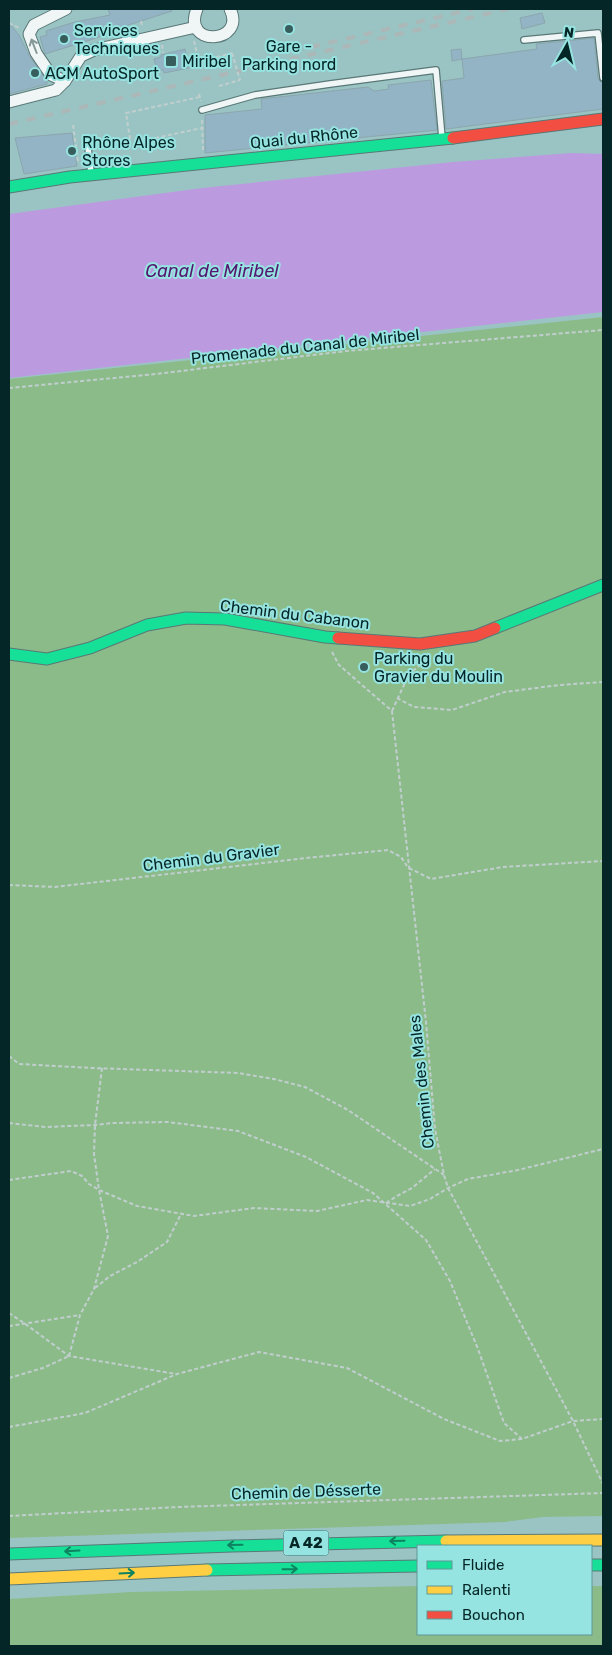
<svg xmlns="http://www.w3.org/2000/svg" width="612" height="1655" font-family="Rubik,sans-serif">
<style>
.green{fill:#8cbb8a}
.water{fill:#bc9ae0}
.building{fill:#92b4c5;stroke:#8ca6ae}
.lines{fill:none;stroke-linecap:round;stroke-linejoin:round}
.lane-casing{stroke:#597877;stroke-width:8}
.street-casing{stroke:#597877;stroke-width:13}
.fast-casing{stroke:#597877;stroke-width:13}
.slow-casing{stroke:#597877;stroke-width:13}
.jam-casing{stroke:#597877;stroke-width:13}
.path{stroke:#c0cfce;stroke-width:2;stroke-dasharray:4 2.5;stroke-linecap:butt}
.lane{stroke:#f0f6f6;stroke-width:5.5}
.street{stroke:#f0f6f6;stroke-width:11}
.fast{stroke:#16e098;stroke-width:11}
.slow{stroke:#ffcf43;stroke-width:11}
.jam{stroke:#f24e42;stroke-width:11}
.rail{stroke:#acb7b7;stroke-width:4;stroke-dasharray:9 9;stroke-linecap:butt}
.path-bridge{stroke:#c0cfce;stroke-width:2;stroke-dasharray:4 2.5;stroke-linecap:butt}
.oneway{stroke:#869898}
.oneway2{stroke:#0d835f}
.poi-dot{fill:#385d5d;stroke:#96e4e1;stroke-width:2}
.labels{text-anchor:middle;stroke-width:4;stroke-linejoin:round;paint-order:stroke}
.shield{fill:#96e4e1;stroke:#305f5e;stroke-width:1}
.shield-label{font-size:15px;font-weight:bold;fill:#042626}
.poi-label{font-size:16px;fill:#042626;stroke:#96e4e1;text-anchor:start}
.street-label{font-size:16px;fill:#042626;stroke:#96e4e1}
.water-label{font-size:18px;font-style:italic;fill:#54166f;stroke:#96e4e1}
</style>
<rect width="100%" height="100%" fill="#9ac4c3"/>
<g class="green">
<polygon points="603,317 603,1516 543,1517 505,1522 9,1538 9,379"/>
<polygon points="418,1586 418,1634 591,1634 591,1586 603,1586 603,1646 9,1646 9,1599 131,1592"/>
</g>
<polygon class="water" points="572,153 603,154 603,312 9,378 9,214 202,188 453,162"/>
<g class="building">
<polygon points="108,9 171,9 172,11 116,29 116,31 90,40 45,54 40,37 47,35 46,31 75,22 110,15"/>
<polygon points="542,13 545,23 522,29 520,18"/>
<polygon points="9,23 19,35 30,57 47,81 47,84 9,94"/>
<polygon points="594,38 598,79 600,81 603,83 603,109 446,129 442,81 464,78 462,59 452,61 451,50 461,49 462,59 537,49 536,44"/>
<polygon points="185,49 189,68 164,73 163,70 157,71 154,59 161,57 161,55"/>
<polygon points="431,80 437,130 205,153 205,115 262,109 261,99 368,87 374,91 389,89 388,85"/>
<polygon points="72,133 77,166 24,174 15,138"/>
</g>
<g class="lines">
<defs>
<g id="lane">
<polyline points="524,40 598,33 603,78"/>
<polyline points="202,110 255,95 330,84 436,70 442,138"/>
<polyline points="87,139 91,173"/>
</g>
<g id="street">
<path d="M197,9C181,48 247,44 230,9"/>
<polyline points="65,81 51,75 36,53 29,34 34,25 66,9"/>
<polyline points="9,102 56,90 65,81 81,56 94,50 196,27"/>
</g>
<g id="fast">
<polyline points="9,187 70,177 453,138"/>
<polyline points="495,628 603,585"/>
<polyline points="9,654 47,659 90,648 147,625 186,618 225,619 325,637 338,638"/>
<polyline points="9,1554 232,1546 446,1541"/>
<polyline points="591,1565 603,1565"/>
<polyline points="207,1570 418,1566"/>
</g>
<g id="slow">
<polyline points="446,1541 603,1540"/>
<polyline points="9,1579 207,1570"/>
</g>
<g id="jam">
<polyline points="453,138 603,119"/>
<polyline points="338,638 420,644 475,636 495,628"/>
</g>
</defs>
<use href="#lane" class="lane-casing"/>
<use href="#street" class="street-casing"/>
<use href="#fast" class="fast-casing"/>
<use href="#slow" class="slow-casing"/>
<use href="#jam" class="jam-casing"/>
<g class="path">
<polyline points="141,21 142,26"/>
<polyline points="9,23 19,28"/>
<polyline points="194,41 197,54"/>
<polyline points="162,45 163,53"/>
<polyline points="210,59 232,53"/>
<polyline points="219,86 240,80"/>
<polyline points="199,94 201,101"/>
<polyline points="202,120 203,150"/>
<polyline points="73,125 78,162"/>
<polyline points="143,138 146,140 202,128"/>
<polyline points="130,139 126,113 200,97"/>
<polyline points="9,388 156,374 346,351 603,330"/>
<polyline points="332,652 339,665 392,711 426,1022 435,1129 444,1175 448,1188 573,1421 603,1484"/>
<polyline points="397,698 414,707 452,710 505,692 559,685 603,682"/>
<polyline points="392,711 409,674 430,657"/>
<polyline points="409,868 431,879 503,867 603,861"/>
<polyline points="9,885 55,887 306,858 388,850 401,857 407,866"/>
<polyline points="9,1056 19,1064 92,1068 238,1073 274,1079 305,1087 348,1110 444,1175"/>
<polyline points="9,1123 45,1127 95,1125 113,1123 168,1122 238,1131 306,1157 373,1193 426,1240 450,1281 478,1349 504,1423 522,1439"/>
<polyline points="9,1180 71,1171 82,1176 89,1184 99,1190 137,1206 194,1216 254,1208 317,1211 367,1200 410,1206 430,1199 448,1188 468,1179 518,1170 603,1149"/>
<polyline points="386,1203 397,1196 412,1188 435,1169"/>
<polyline points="95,1288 110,1276 137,1262 167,1242 181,1214"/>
<polyline points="9,1313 24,1323 69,1356 176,1374"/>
<polyline points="9,1326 80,1315"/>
<polyline points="69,1356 80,1315 94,1289 108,1236 99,1190 94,1154 95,1125 102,1068"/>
<polyline points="9,1378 43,1368 69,1356"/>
<polyline points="9,1427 85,1413 177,1374 259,1352 347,1368 444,1419 500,1441 522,1439 573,1421 603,1419"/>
<polyline points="9,1516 178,1507 603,1493"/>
</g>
<use href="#lane" class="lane"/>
<use href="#street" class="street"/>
<use href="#fast" class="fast"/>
<use href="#slow" class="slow"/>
<use href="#jam" class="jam"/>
<g class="rail">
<polyline points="311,47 473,9"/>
<polyline points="9,124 508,9"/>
</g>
<polyline class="path-bridge" points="232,53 240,80"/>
</g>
<defs><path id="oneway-shaft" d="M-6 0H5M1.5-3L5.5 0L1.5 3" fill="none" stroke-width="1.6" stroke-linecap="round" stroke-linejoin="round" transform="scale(1.25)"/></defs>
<use class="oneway" href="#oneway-shaft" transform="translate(34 46) rotate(-111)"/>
<g class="oneway2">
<use href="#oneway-shaft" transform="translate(397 1541) rotate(179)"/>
<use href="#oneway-shaft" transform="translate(235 1545) rotate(179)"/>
<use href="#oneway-shaft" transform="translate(72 1551) rotate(177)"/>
<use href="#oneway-shaft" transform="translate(290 1569) rotate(-1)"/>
<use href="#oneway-shaft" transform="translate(127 1573) rotate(-3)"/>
</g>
<g class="poi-dot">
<circle cx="289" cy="29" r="5"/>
<circle cx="64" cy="39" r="5"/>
<rect x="165" y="55" width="12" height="12" rx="2.5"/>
<circle cx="35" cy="73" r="5"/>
<circle cx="72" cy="151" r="5"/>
<circle cx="364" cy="667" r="5"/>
</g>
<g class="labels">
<rect class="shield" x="283.5" y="1530.5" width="45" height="25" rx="4"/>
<g class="shield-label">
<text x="306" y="1548">A 42</text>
</g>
<g class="poi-label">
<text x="74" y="36">Services<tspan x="74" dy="18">Techniques</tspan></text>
<text x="289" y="52" text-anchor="middle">Gare -<tspan x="289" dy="18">Parking nord</tspan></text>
<text x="182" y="67">Miribel</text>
<text x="45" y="79">ACM AutoSport</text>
<text x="82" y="148">Rhône Alpes<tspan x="82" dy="18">Stores</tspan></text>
<text x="374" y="664">Parking du<tspan x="374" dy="18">Gravier du Moulin</tspan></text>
</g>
<g class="street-label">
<text transform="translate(304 137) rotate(-6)" y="6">Quai du Rhône</text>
<text transform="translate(305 346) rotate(-6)" y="6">Promenade du Canal de Miribel</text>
<text transform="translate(295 614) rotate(7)" y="6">Chemin du Cabanon</text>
<text transform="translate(211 857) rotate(-7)" y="6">Chemin du Gravier</text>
<text transform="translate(421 1082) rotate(-96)" y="6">Chemin des Males</text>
<text transform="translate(306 1491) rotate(-2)" y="6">Chemin de Désserte</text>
</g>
<g class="water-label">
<text x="212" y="277">Canal de Miribel</text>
</g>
</g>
<rect width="612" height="1655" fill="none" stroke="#042626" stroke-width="20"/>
<rect x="417" y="1545" width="175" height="90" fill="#96e4e1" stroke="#5c9896"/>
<rect x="427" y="1561" width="25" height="8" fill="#16e098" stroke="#5c9896"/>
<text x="462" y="1570" font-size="15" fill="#042626">Fluide</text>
<rect x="427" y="1586" width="25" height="8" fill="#ffcf43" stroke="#5c9896"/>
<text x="462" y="1595" font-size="15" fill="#042626">Ralenti</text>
<rect x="427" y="1611" width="25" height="8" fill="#f24e42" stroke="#5c9896"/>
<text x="462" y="1620" font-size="15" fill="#042626">Bouchon</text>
<g transform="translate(567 45) rotate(8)" stroke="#96e4e1" stroke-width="4" paint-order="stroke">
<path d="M0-4L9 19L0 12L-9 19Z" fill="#042626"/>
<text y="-8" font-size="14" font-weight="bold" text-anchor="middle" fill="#042626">N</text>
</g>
</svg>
